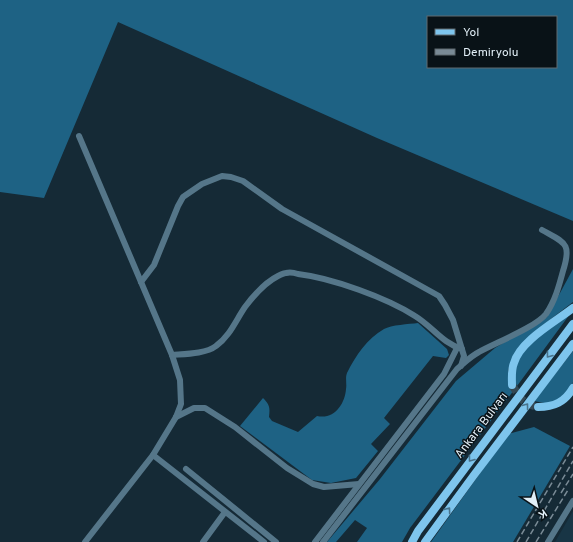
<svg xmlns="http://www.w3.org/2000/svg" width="573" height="542" font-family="Overpass,sans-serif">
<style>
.built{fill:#183545}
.forest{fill:#1e6284;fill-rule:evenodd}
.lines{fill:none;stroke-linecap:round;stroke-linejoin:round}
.major-tunnel{stroke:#344853;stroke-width:8;stroke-dasharray:8 4;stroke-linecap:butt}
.minor{stroke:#557689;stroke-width:6}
.major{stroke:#7ec5ed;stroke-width:8}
.rail{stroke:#7a8b96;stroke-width:1.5;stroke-dasharray:6 3;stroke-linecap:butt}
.oneway{stroke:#49748d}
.labels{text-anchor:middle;stroke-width:3;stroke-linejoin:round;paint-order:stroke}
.street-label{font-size:12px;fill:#e2eff7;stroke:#091217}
</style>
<rect width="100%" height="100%" fill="#152a36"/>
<polygon class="built" points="573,511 573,542 555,542"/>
<g class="forest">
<path d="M0,0H573V221L377,138L118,22L44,198L0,192ZM428,17H556V67H428Z"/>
<path d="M573,269V302L539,328L513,358L508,370L509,387C512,377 515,363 521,354C533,338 553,326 570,314L517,386L410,528L402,542H357L367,528L355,520L336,542H327L380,479L456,381L495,348L547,317Z"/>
<path d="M418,323L447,349L449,355L446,358L433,356L384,418L390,424L371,444L378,451L356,478L331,483L312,480L240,426L263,398C270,405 270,408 269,417L272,421L298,432L317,416C334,420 345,404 346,389C347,384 345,378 347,373C356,355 367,339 384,329C391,325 409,324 418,323Z"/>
<polygon points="573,351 573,382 571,388 561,398 549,404 534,401"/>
<polygon points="534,427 570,446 513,542 431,542 508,434"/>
</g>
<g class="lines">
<path class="major-tunnel" d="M512,385C521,398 521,403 538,407"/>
<g class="minor">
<polyline points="79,136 172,355 180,380 181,404 176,417 153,455 85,542"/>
<polyline points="141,282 154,265 178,206 183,197 202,184 222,176 231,177 243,181 282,209 439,296 445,305 453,320 464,356 461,366"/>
<path d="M172,355C184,354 206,354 216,346C230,336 236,320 245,307C254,295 264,283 278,276C280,275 284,273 286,273C290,272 295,273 298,274C332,278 387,298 415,316C433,327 442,343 462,349"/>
<polyline points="176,417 194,408 205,408 235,427 287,468 313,484 324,487 359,484"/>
<polyline points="153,455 264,542"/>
<polyline points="186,469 276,542"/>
<polyline points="203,542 225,512"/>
<polyline points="315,542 444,374 457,348"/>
<path d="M323,542L457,369C464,363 471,356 479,352C495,343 536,327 546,314C555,301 559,286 563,271C572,243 565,243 542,230"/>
<polyline points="548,542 573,501"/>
</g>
<g class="major">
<path d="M512,385C512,378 511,370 514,363C520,341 555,322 573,308"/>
<path d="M538,407C554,407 565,402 573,388"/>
<polyline points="412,542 418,531 573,324"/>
<polyline points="425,542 474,475 573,344"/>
</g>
<g class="rail">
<polyline points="561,493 573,474"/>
<polyline points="517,542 573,447"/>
<polyline points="526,542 573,461"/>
<polyline points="536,542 568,490"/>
</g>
</g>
<defs><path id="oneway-chevron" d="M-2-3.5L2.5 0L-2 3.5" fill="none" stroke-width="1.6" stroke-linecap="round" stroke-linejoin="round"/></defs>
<g class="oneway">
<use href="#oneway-chevron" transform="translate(549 355) rotate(128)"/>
<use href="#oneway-chevron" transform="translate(526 406) rotate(-53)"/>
<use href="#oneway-chevron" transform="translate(471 459) rotate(127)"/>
<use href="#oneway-chevron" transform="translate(448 510) rotate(-54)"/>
</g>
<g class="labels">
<g class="street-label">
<text transform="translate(481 425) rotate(-53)" y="4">Ankara Bulvarı</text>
</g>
</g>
<rect x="427" y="16" width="130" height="52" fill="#091217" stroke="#606a71"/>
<rect x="435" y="29" width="20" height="6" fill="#7ec5ed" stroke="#606a71"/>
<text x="463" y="36" font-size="12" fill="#e2eff7">Yol</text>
<rect x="435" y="49" width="20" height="6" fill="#7a8b96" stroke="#606a71"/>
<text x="463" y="56" font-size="12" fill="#e2eff7">Demiryolu</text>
<g transform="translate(537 506) rotate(145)" stroke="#091217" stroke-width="3" paint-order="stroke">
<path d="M0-3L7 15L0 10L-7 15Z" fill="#e2eff7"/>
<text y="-6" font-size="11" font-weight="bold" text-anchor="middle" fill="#e2eff7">K</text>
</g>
</svg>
